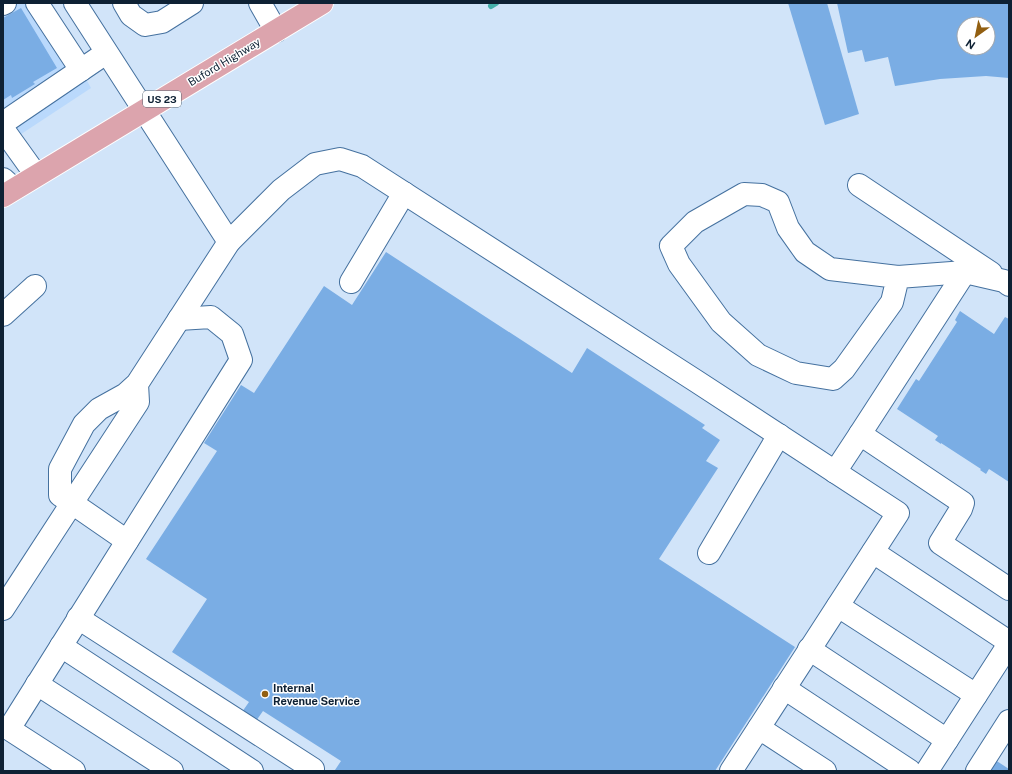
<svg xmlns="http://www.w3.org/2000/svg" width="1012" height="774" font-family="'Public Sans',sans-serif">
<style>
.built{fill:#bad9fc}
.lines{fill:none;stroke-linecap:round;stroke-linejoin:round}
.stream{stroke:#44afaa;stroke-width:6}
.building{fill:#7aade4;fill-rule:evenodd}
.minor-casing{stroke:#45719f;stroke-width:24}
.major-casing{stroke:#fff;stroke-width:24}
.minor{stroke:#fff;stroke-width:22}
.major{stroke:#dca4ad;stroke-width:22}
.poi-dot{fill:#925f11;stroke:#fff;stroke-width:1.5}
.labels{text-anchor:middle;stroke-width:3;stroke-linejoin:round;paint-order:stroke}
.shield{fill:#fff;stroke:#566471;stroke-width:1}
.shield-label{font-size:10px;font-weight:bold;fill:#0e2134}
.street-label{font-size:11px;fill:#0e2134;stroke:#fff}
.poi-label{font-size:11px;font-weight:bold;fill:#0e2134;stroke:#fff;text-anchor:start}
</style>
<rect width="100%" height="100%" fill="#d1e4f9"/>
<polygon class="built" points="3,3 43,3 91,88 3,146"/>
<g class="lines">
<polyline class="stream" points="491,6 496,3"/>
</g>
<g class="building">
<polygon points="788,3 827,3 859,114 825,125"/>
<path d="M837,3H1009V78L986,76L940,79L895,86L888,57L865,62L862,50L848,53ZM964,24H988V48H964Z"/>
<polygon points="21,8 57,68 33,82 35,84 12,98 11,95 3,100 3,18"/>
<polygon points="386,252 572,373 587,348 705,425 702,428 720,440 706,461 718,468 659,559 795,647 715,771 337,771 335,770 341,761 263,711 256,721 242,712 249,702 172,652 207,599 146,559 217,451 204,443 241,385 254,393 324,286 352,305"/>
<polygon points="960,311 994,334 1005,317 1009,319 1009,482 989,469 986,474 980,470 981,469 941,443 941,444 935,440 938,436 897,409 916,379 919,381 957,322 955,320"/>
<polygon points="992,758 1009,769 1009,771 983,771"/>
</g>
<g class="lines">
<defs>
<g id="minor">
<polyline points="37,3 81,70"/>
<polyline points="75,3 229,242"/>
<polyline points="124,3 131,15 145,25 162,22 192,3"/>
<polyline points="260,3 276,31"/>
<polyline points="3,4 5,3"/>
<polyline points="3,123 106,53"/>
<polyline points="3,129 36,175"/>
<polyline points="3,179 14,189"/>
<polyline points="859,185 991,273"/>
<polyline points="965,272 860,434 963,503 961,509 940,543 1009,589"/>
<polyline points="898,277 892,302 844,369 833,379 796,373 758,355 721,322 679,264 671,246 695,222 744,194 762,195 778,202 788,228 805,252 830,269 898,277 965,272 1004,281 1009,285"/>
<polyline points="351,282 404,193"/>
<polyline points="3,315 35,286"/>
<polyline points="137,384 138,402 72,503 60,495 60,469 84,424 99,409 126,394 137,384 229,242 281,190 315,164 340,159 362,166 696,381 898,513 731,771"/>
<polyline points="835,472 860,434"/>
<polyline points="873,552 1009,642"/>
<polyline points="709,553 779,435"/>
<polyline points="838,606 976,695"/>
<polyline points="3,609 72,503 127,541"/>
<polyline points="78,618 313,769 312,771"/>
<polyline points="61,646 252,771"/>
<polyline points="809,649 947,740"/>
<polyline points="37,684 172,771"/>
<polyline points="784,688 910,771"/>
<polyline points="759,728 825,771"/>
<polyline points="74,771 9,729 241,360 232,334 211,317 179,319"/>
<polyline points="927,771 1009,644"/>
<polyline points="977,771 1009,721"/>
</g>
<polyline id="major" points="3,196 322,3"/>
</defs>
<use href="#minor" class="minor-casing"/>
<use href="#major" class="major-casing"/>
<use href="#minor" class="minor"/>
<use href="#major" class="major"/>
</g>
<circle class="poi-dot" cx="265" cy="694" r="4"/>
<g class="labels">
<rect class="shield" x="143" y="91" width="38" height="16" rx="3"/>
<g class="shield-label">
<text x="162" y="103">US 23</text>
</g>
<g class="street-label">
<text transform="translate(224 62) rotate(-31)" y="4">Buford Highway</text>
</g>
<g class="poi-label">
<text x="273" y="692">Internal<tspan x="273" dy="13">Revenue Service</tspan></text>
</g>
</g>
<rect width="1012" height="774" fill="none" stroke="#0e2134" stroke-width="8"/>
<g transform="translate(976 36) rotate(213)"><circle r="19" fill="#ffffff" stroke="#9fa6ae"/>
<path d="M0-3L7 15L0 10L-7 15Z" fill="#925f11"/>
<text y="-6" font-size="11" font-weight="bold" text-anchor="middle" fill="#0e2134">N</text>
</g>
</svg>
